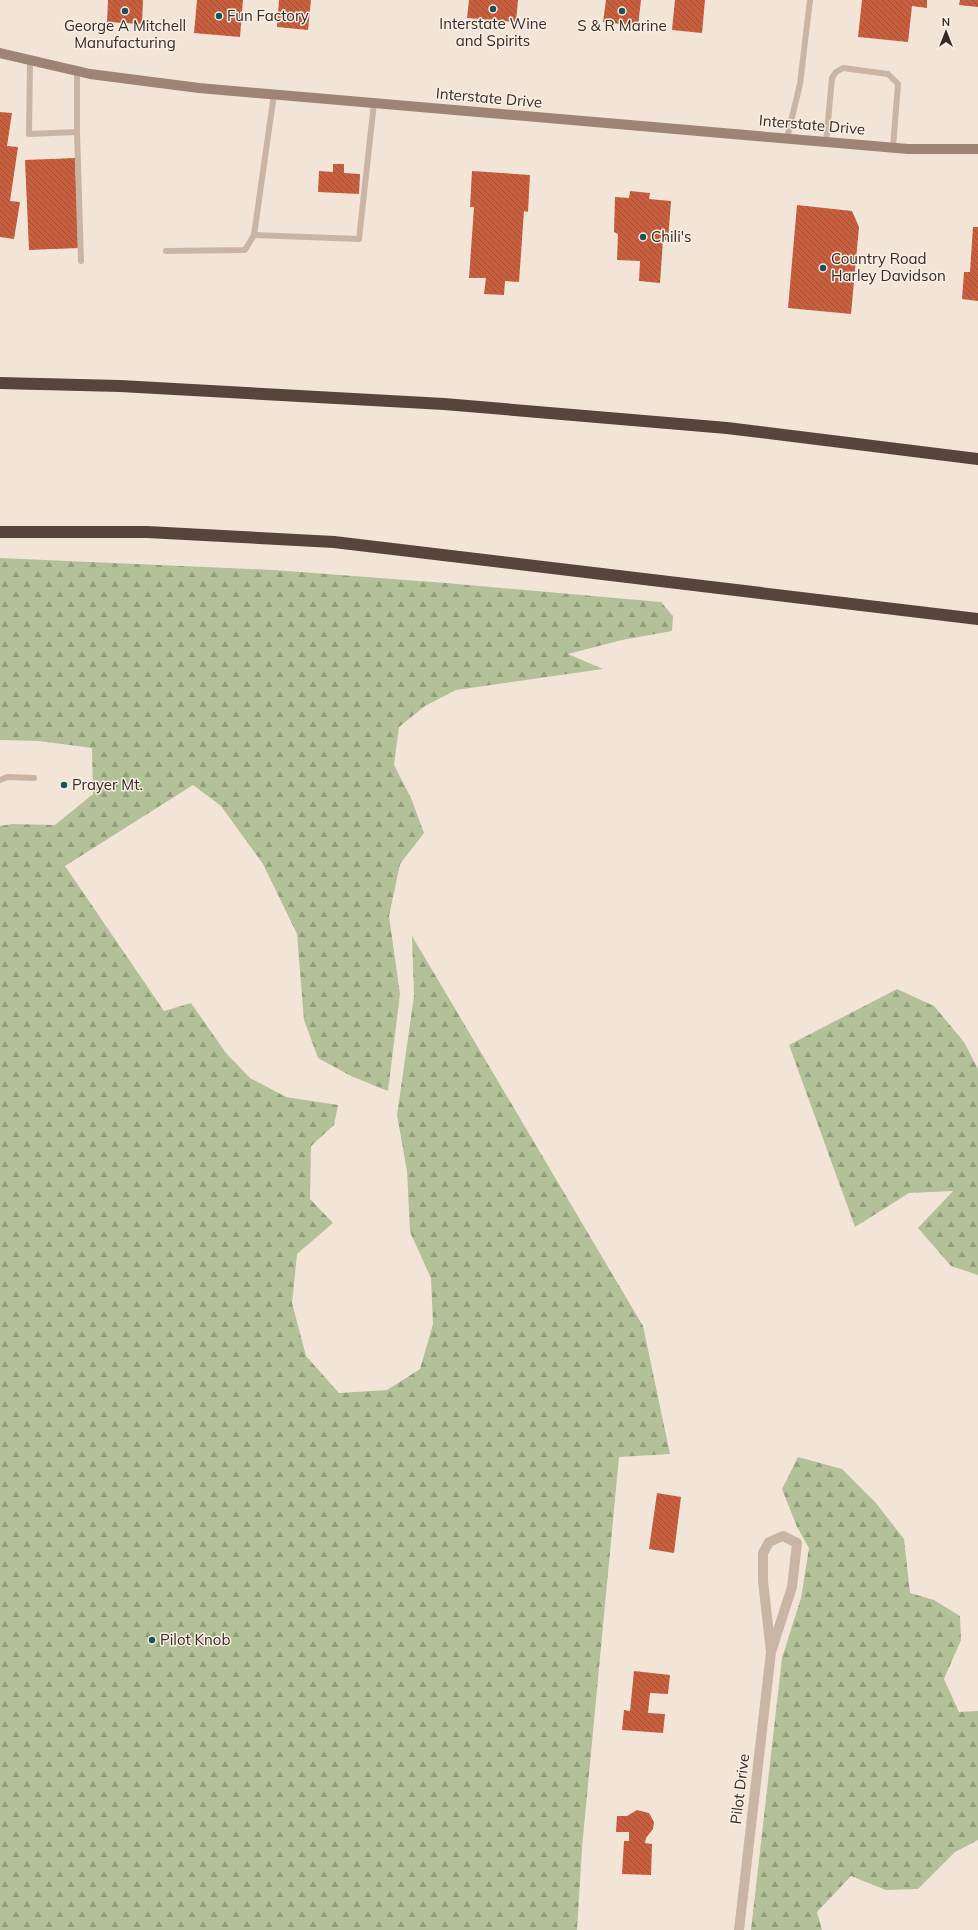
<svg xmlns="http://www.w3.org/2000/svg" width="978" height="1930" font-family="Mulish,sans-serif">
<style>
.forest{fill:url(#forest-firs)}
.building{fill:url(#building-back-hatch)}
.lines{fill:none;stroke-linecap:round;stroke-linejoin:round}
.service{stroke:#cab5a4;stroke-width:6}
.minor{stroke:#cab5a4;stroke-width:10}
.secondary{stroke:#9d8475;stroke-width:10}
.motorway{stroke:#56443d;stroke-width:12}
.poi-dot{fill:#1b5357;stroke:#f9efe4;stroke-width:1.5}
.labels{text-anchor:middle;stroke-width:3;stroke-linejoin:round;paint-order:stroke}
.poi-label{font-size:15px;fill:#352a26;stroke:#f9efe4;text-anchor:start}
.street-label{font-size:15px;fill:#352a26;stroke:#f9efe4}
</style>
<defs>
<pattern id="forest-firs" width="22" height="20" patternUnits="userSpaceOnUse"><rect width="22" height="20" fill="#b3c198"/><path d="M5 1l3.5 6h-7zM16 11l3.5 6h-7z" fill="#929d7c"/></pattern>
<pattern id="building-back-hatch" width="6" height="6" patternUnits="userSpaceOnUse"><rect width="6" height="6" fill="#c85f3f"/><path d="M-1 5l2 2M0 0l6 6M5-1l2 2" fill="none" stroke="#a34f35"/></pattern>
</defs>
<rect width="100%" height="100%" fill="#f2e5d8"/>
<g class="forest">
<polygon points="0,558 274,570 446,583 661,602 673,616 672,631 622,640 568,654 603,669 456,690 425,706 399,727 394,765 411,798 424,833 400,864 389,916 400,994 388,1091 351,1076 318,1058 304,1020 297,934 263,864 221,806 193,785 65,866 164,1011 191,1003 226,1053 250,1078 286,1097 338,1105 334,1125 311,1146 310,1199 333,1223 297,1254 292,1303 306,1356 339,1393 387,1390 420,1369 433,1324 431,1278 410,1232 407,1171 397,1115 414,996 412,936 643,1326 670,1454 619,1457 582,1848 577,1930 0,1930 0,826 12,824 55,825 93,794 92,748 39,741 0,740"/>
<polygon points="897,989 934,1006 964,1042 978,1069 978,1275 951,1266 918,1228 953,1191 909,1193 855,1227 789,1045"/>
<polygon points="798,1457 842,1469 876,1503 904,1539 910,1593 934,1600 960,1616 961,1640 944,1679 959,1712 978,1711 978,1840 955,1852 918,1889 886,1890 851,1876 817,1912 822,1930 751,1930 782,1658 801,1598 809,1548 797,1527 782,1489"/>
</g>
<g class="building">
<polygon points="108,0 143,0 142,24 107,22"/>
<polygon points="197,0 243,0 240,37 194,33"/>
<polygon points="279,0 311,0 308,30 277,27"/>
<polygon points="469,0 518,0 516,22 467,18"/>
<polygon points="606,0 641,0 638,26 603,22"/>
<polygon points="675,0 705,0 702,33 672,30"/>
<polygon points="862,0 927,0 927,8 912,6 908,42 858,37"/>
<polygon points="960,0 978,0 978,7 959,5"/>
<polygon points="0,112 12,113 7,146 18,147 10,201 20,202 14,239 0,237"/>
<polygon points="75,158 79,248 29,250 25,160"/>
<polygon points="333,164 344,164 344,173 360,174 359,194 318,192 319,171 333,172"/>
<polygon points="472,171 530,175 528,212 524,211 519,282 505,281 504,295 484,294 486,278 469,278 474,207 470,207"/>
<polygon points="630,191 650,193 649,199 671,201 668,240 663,240 660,283 639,281 640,261 617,260 618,234 614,232 615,197 629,198"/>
<polygon points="797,205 852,211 859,227 851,314 788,308"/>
<polygon points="973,227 978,227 978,301 962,299 964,272 970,272"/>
<polygon points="657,1493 681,1497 674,1553 649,1549"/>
<polygon points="634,1671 670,1675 668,1694 650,1693 648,1713 665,1714 663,1733 622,1730 624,1710 630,1711"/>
<polygon points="637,1810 649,1813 654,1822 653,1829 646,1838 645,1843 652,1844 651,1875 622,1874 624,1841 629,1841 629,1832 616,1832 617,1816 627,1816"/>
</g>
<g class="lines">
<g class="service">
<polyline points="30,61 29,134 77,132"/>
<polyline points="77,71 77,132 81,261"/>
<polyline points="787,138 800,84 810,0"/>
<polyline points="826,142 832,78 836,72 843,68 888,74 898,84 893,147"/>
<polyline points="254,235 359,239 374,103"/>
<polyline points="166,251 245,250 254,235 274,94"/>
<polyline points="0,780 7,777 34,778"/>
</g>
<polyline class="minor" points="739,1930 771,1652 792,1587 797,1543 783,1536 769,1542 763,1553 763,1581 771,1652"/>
<polyline class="secondary" points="0,53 90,74 199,88 908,149 978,149"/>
<g class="motorway">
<polyline points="0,383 120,386 444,404 727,428 978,459"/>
<polyline points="0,532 147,532 334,542 978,619"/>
</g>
</g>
<g class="poi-dot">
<circle cx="493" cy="9" r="4"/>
<circle cx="125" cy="11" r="4"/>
<circle cx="622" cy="11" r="4"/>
<circle cx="219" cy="16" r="4"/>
<circle cx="643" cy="237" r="4"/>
<circle cx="823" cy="268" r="4"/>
<circle cx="64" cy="785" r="4"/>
<circle cx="152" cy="1640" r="4"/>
</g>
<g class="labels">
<g class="poi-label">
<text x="227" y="21">Fun Factory</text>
<text x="493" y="29" text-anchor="middle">Interstate Wine<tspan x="493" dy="17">and Spirits</tspan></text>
<text x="125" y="31" text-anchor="middle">George A Mitchell<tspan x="125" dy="17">Manufacturing</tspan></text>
<text x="622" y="31" text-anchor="middle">S &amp; R Marine</text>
<text x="651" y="242">Chili's</text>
<text x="831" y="264">Country Road<tspan x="831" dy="17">Harley Davidson</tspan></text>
<text x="72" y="790">Prayer Mt.</text>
<text x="160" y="1645">Pilot Knob</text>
</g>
<g class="street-label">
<text transform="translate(489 98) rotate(5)" y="5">Interstate Drive</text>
<text transform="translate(812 125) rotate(5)" y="5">Interstate Drive</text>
<text transform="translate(740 1789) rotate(-83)" y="5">Pilot Drive</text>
</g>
</g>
<g transform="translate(946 32)" stroke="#f9efe4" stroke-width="3" paint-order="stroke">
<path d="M0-3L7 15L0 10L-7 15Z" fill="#352a26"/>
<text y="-6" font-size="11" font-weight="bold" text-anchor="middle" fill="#352a26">N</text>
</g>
</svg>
